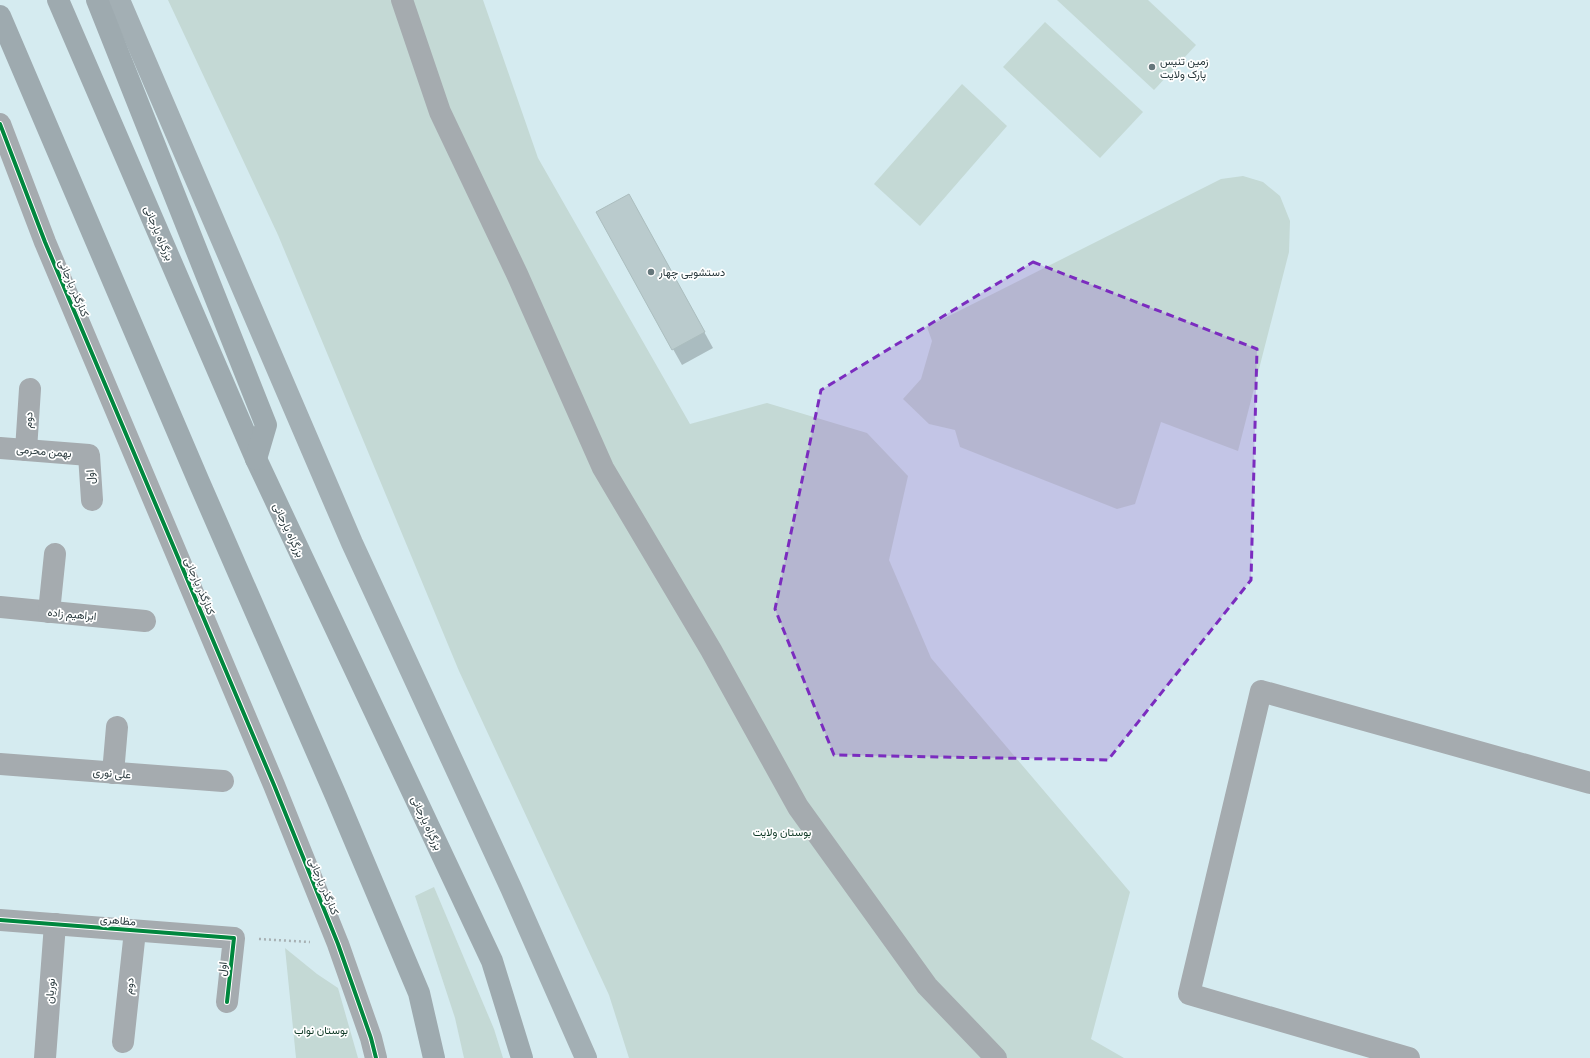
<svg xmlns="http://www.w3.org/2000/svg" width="1590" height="1058" font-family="'IBM Plex Sans',Vazirmatn,sans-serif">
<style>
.green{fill:#c4d9d5}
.shadow{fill:#0003}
.building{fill:#bacbcd;stroke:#abbdbe}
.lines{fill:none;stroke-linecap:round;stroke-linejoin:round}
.path{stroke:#a8b1b4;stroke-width:2.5;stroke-dasharray:2 3;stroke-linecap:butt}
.minor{stroke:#a5abaf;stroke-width:22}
.major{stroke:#a3afb4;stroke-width:22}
.highway{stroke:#9eaaaf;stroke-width:22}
.cycleway-casing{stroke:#fff;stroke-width:6}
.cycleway{stroke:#00873e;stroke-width:4}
.marked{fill:#7b2cbf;fill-opacity:0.2;stroke:#7b2cbf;stroke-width:3;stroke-dasharray:8 5;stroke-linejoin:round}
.poi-dot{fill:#65777b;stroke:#fff;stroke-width:1.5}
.labels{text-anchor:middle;stroke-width:3.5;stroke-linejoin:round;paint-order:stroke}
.poi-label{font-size:11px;fill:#28383c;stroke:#fff;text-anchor:start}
.street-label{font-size:11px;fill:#28383c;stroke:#fff}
.park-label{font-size:11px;fill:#0c3723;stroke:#fff}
</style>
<rect width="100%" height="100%" fill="#d5ebf0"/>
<g class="green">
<polygon points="168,0 483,0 538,158 690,424 767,403 867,433 908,476 889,560 931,658 1130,892 1091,1039 1124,1058 629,1058 609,995 459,671 278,235"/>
<polygon points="1057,0 1148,0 1196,45 1154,90"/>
<polygon points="1045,22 1143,112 1100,158 1003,67"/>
<polygon points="962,84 1007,126 920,226 874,184"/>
<polygon points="1243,176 1263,182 1280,196 1290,221 1289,252 1238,451 1161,422 1135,504 1117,509 960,447 955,430 929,424 903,399 921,379 932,341 927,327 1221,179"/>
<polygon points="434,887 494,1029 503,1058 464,1058 455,1018 415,896"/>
<polygon points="285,948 317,974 338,988 358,1058 296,1058"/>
</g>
<polygon class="shadow" points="638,211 713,348 682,365 673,349"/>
<polygon class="building" points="629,194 705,332 672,350 596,212"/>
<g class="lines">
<polyline class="path" points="259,939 310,942"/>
<g class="minor">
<polyline points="402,0 440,112 517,274 603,468 711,650 798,807 927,986 996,1058"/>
<polyline points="0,124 45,242 274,785 338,944 371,1038 376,1058"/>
<polyline points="0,448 89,455 92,500"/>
<polyline points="26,450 30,389"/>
<polyline points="0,607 145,621"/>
<polyline points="49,612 55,554"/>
<polyline points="0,764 223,781"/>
<polyline points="113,773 117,727"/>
<polyline points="0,920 234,938 227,1002"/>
<polyline points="123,1042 135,931"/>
<polyline points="45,1058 55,924"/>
<polyline points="1409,1058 1189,994 1261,691 1590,783"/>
</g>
<polyline class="major" points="119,0 352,543 511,888 586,1058"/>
<g class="highway">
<polyline points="58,0 256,459 492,961 522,1058"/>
<polyline points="97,0 266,425 256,459"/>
<polyline points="0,16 199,482 336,796 419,993 434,1058"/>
</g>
<defs>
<g id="cycleway">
<polyline points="0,124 45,242 274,785 338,944 371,1038 376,1058"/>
<polyline points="0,920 234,938 227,1002"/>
</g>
</defs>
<use href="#cycleway" class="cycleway-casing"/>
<use href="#cycleway" class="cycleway"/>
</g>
<path class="marked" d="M1033,262L1257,349L1251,580L1108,760L834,755L775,609L821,390Z"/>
<g class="poi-dot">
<circle cx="1152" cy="67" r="4"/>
<circle cx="651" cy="272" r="4"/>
</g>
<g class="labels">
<g class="poi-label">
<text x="1160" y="65">زمین تنیس<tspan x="1160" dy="13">پارک ولایت</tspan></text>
<text x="659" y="276">دستشویی چهار</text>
</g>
<g class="street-label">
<text transform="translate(159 233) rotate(67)" y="4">بزرگراه یارجانی</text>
<text transform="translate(74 288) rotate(67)" y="4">کنارگذر یارجانی</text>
<text transform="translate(28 420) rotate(-86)" y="4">دوم</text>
<text transform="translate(44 451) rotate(5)" y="4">بهمن محرمی</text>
<text transform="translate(90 477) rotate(-94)" y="4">اول</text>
<text transform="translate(289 530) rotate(65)" y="4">بزرگراه یارجانی</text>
<text transform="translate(200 586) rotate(67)" y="4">کنارگذر یارجانی</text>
<text transform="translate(72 614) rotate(5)" y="4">ابراهیم زاده</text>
<text transform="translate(112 773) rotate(5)" y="4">علی نوری</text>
<text transform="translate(427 823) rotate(65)" y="4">بزرگراه یارجانی</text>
<text transform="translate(324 886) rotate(67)" y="4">کنارگذر یارجانی</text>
<text transform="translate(118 920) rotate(5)" y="4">مظاهری</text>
<text transform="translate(222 969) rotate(-84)" y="4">اول</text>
<text transform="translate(129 986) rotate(-84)" y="4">دوم</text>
<text transform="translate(50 991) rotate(-86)" y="4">نوریان</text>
</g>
<g class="park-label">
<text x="782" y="836">بوستان ولایت</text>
<text x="321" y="1034">بوستان نواب</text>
</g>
</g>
</svg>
